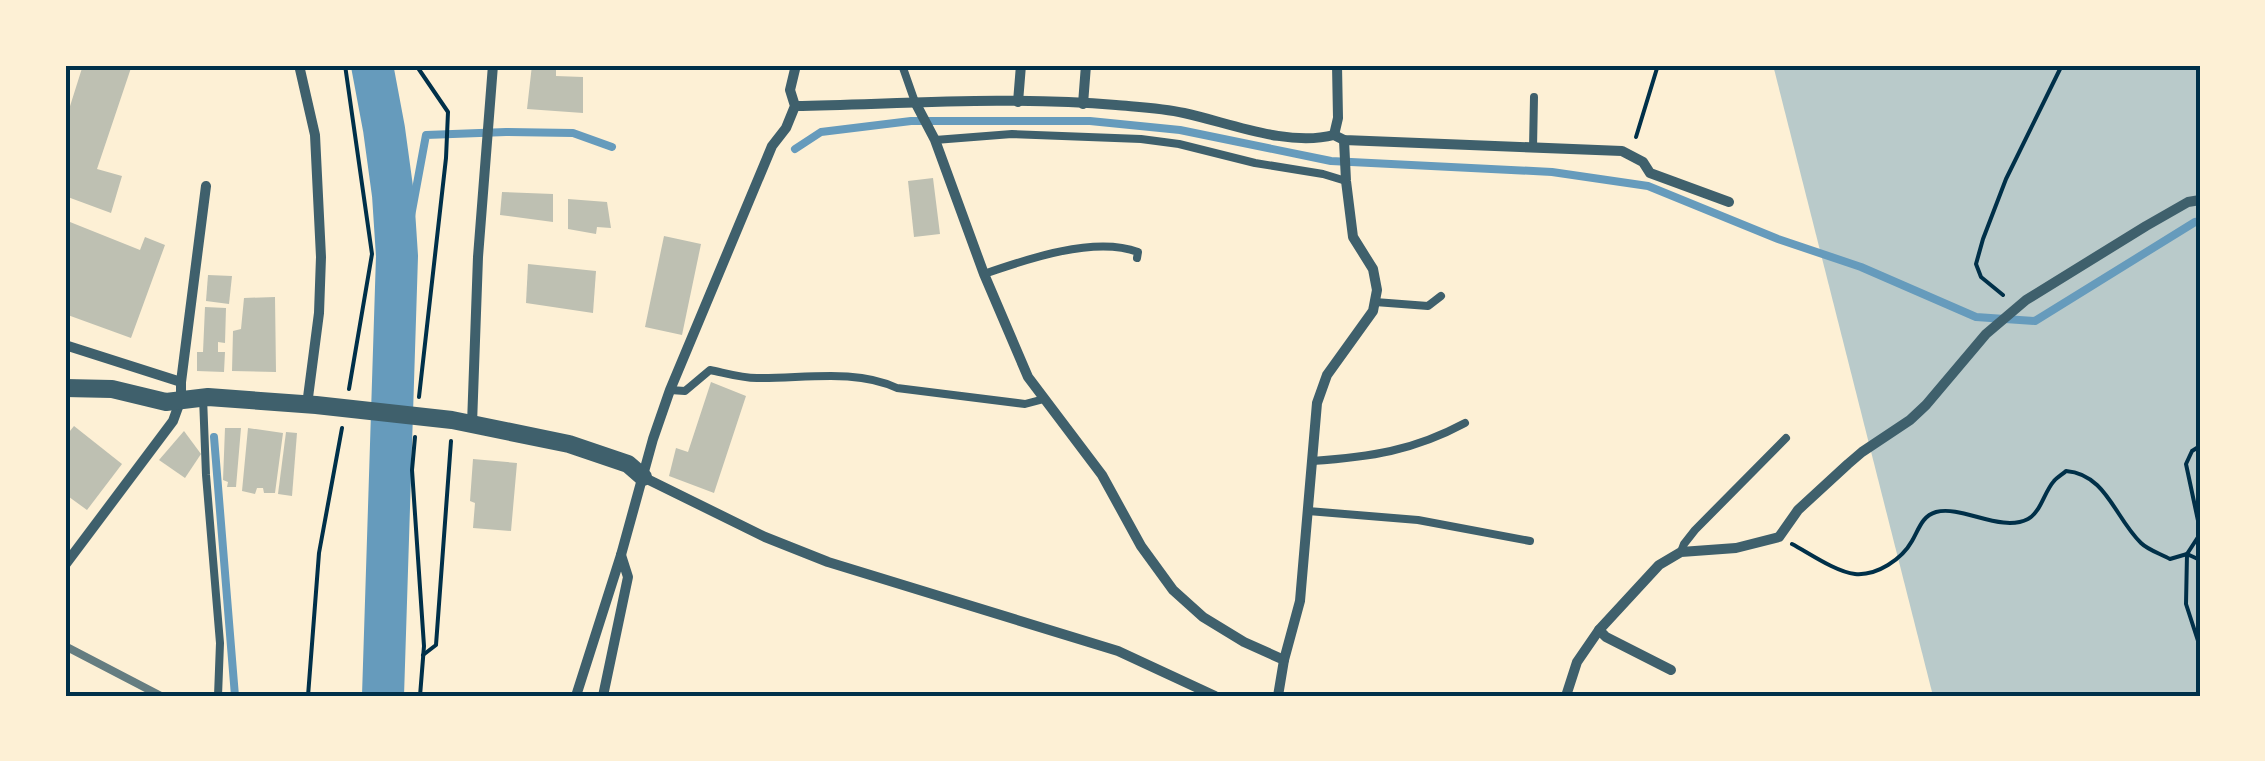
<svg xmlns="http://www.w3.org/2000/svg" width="2265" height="761" font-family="'Open Sans',sans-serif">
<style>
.green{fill:#b9caca}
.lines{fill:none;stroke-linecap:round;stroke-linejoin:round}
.stream{stroke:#669bbc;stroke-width:8}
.river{stroke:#669bbc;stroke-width:42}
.building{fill:#bec0b2}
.path{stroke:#003049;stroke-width:4}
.service{stroke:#3f606c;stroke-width:8}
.minor{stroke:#3f606c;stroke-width:10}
.tertiary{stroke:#3f606c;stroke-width:18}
.rail{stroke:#657d81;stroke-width:8}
.neatline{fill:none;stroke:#003049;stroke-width:4}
</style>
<rect width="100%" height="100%" fill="#fdf0d5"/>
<polygon class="green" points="1773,65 2200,65 2200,696 1933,696"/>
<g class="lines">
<g class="stream">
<polyline points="795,149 821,132 911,121 1090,121 1180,130 1331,161 1552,172 1648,186 1778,239 1861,267 1976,317 2035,321 2195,222"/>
<polyline points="397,246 409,227 426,135 506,132 573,133 612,147"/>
<polyline points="214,437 235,696"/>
</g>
<polyline class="river" points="372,65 384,129 393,195 397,256 383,696"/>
</g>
<g class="building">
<polygon points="83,65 132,65 97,169 122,176 111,213 65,196 65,122"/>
<polygon points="532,65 556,65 556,76 583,77 583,113 527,109"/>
<polygon points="933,178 940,234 914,237 908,181"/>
<polygon points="502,192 553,194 553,222 500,215"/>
<polygon points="568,199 607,202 611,228 597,227 596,234 568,229"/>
<polygon points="65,220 140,250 145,237 165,245 131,338 65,314"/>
<polygon points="664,236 701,244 682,335 645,327"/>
<polygon points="528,264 596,271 593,313 526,303"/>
<polygon points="208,275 232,276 229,304 206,301"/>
<polygon points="275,297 276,372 232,371 233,331 241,329 244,298"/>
<polygon points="205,307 226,308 225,343 218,342 218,352 225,352 224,372 197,371 197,352 203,352"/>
<polygon points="711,382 746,396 714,493 669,476 676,448 688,452"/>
<polygon points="74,426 122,464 87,510 65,494 65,437"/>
<polygon points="225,428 241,428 236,487 227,487 228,482 223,480"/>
<polygon points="248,428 283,433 275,493 264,493 263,488 257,488 255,494 242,491"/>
<polygon points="184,431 201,454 185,478 159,460"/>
<polygon points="286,432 297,433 292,496 278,494"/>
<polygon points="473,459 517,463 511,531 473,528 475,503 470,501"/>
</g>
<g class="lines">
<g class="path">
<polyline points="345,65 372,254 349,389"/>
<polyline points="416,65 448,112 446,158 419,397"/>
<polyline points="1636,137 1658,65"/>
<polyline points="2003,295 1981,277 1976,264 1983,239 2006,179 2062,65"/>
<polyline points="415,437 412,470 424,646 420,696"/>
<polyline points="2200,446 2192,451 2186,464 2200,530"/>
<path d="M1792,544C1809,553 1836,572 1855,574C1877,576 1902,559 1912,541C1919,529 1922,516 1936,512C1962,505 2001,533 2028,519C2041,512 2044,492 2054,481C2055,479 2064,473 2066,471C2106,474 2115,518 2141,543C2148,550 2161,554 2170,559L2187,554L2200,534"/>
<polyline points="2200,560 2187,554 2186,604 2200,647"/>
<polyline points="423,655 436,645 451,441"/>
<polyline points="308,696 319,553 342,428"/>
</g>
<g class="service">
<polyline points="902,65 915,102"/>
<polyline points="935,140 1012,134 1141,139 1179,144 1255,163 1323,174 1346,181"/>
<polyline points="1533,148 1534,97"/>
<path d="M984,274C1027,259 1094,236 1138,252L1137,258"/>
<polyline points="1375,302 1428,306 1441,296"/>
<path d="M670,390L685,391L710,370C725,373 741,378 757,378C801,379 855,368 897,388L1025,404L1044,399"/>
<polyline points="203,397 206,475 220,643 218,696"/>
<path d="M1312,461C1370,457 1413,451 1465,423"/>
<polyline points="1308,511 1418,520 1530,541"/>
<polyline points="1681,552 1684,544 1695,530 1786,438"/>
</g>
<g class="minor">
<polyline points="299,65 315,135 321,257 319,313 307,405"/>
<polyline points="915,102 935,140 984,274 1028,377 1102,475 1141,546 1173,590 1203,617 1244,642 1284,660 1278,696"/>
<polyline points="1018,102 1021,65"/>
<polyline points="1083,104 1086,65"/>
<path d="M795,106C901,104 1009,96 1116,105C1138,107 1162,108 1184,113C1230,123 1287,147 1334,135L1344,140L1622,151L1643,162L1650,173L1729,202"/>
<polyline points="1334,135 1338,118 1337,65"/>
<polyline points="65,345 181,382"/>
<polyline points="472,424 478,257 493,65"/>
<polyline points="643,477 765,537 828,562 1118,651 1215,696"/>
<polyline points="65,565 173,421 181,399 181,382 206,186"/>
<polyline points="1599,630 1606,637 1671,670"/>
<polyline points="1284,660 1300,601 1317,403 1327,375 1373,311 1377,290 1373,269 1353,237 1346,181 1344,140"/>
<polyline points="576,696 621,555 653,439 670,390 772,146 786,128 795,106 790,90 796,65"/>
<polyline points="603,696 628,577 621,555"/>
<polyline points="1566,696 1577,662 1599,630 1659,565 1681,552 1736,548 1779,537 1798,510 1848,464 1862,452 1910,420 1926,405 1986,334 2026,300 2146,226 2188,202 2200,200"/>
</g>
<polyline class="tertiary" points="65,388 112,389 166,402 208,397 316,405 452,420 569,444 628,464 643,477"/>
<polyline class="rail" points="65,646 161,696"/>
</g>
<rect width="2265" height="761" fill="none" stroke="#fdf0d5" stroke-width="135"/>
<rect x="68" y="68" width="2130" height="626" class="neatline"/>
</svg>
